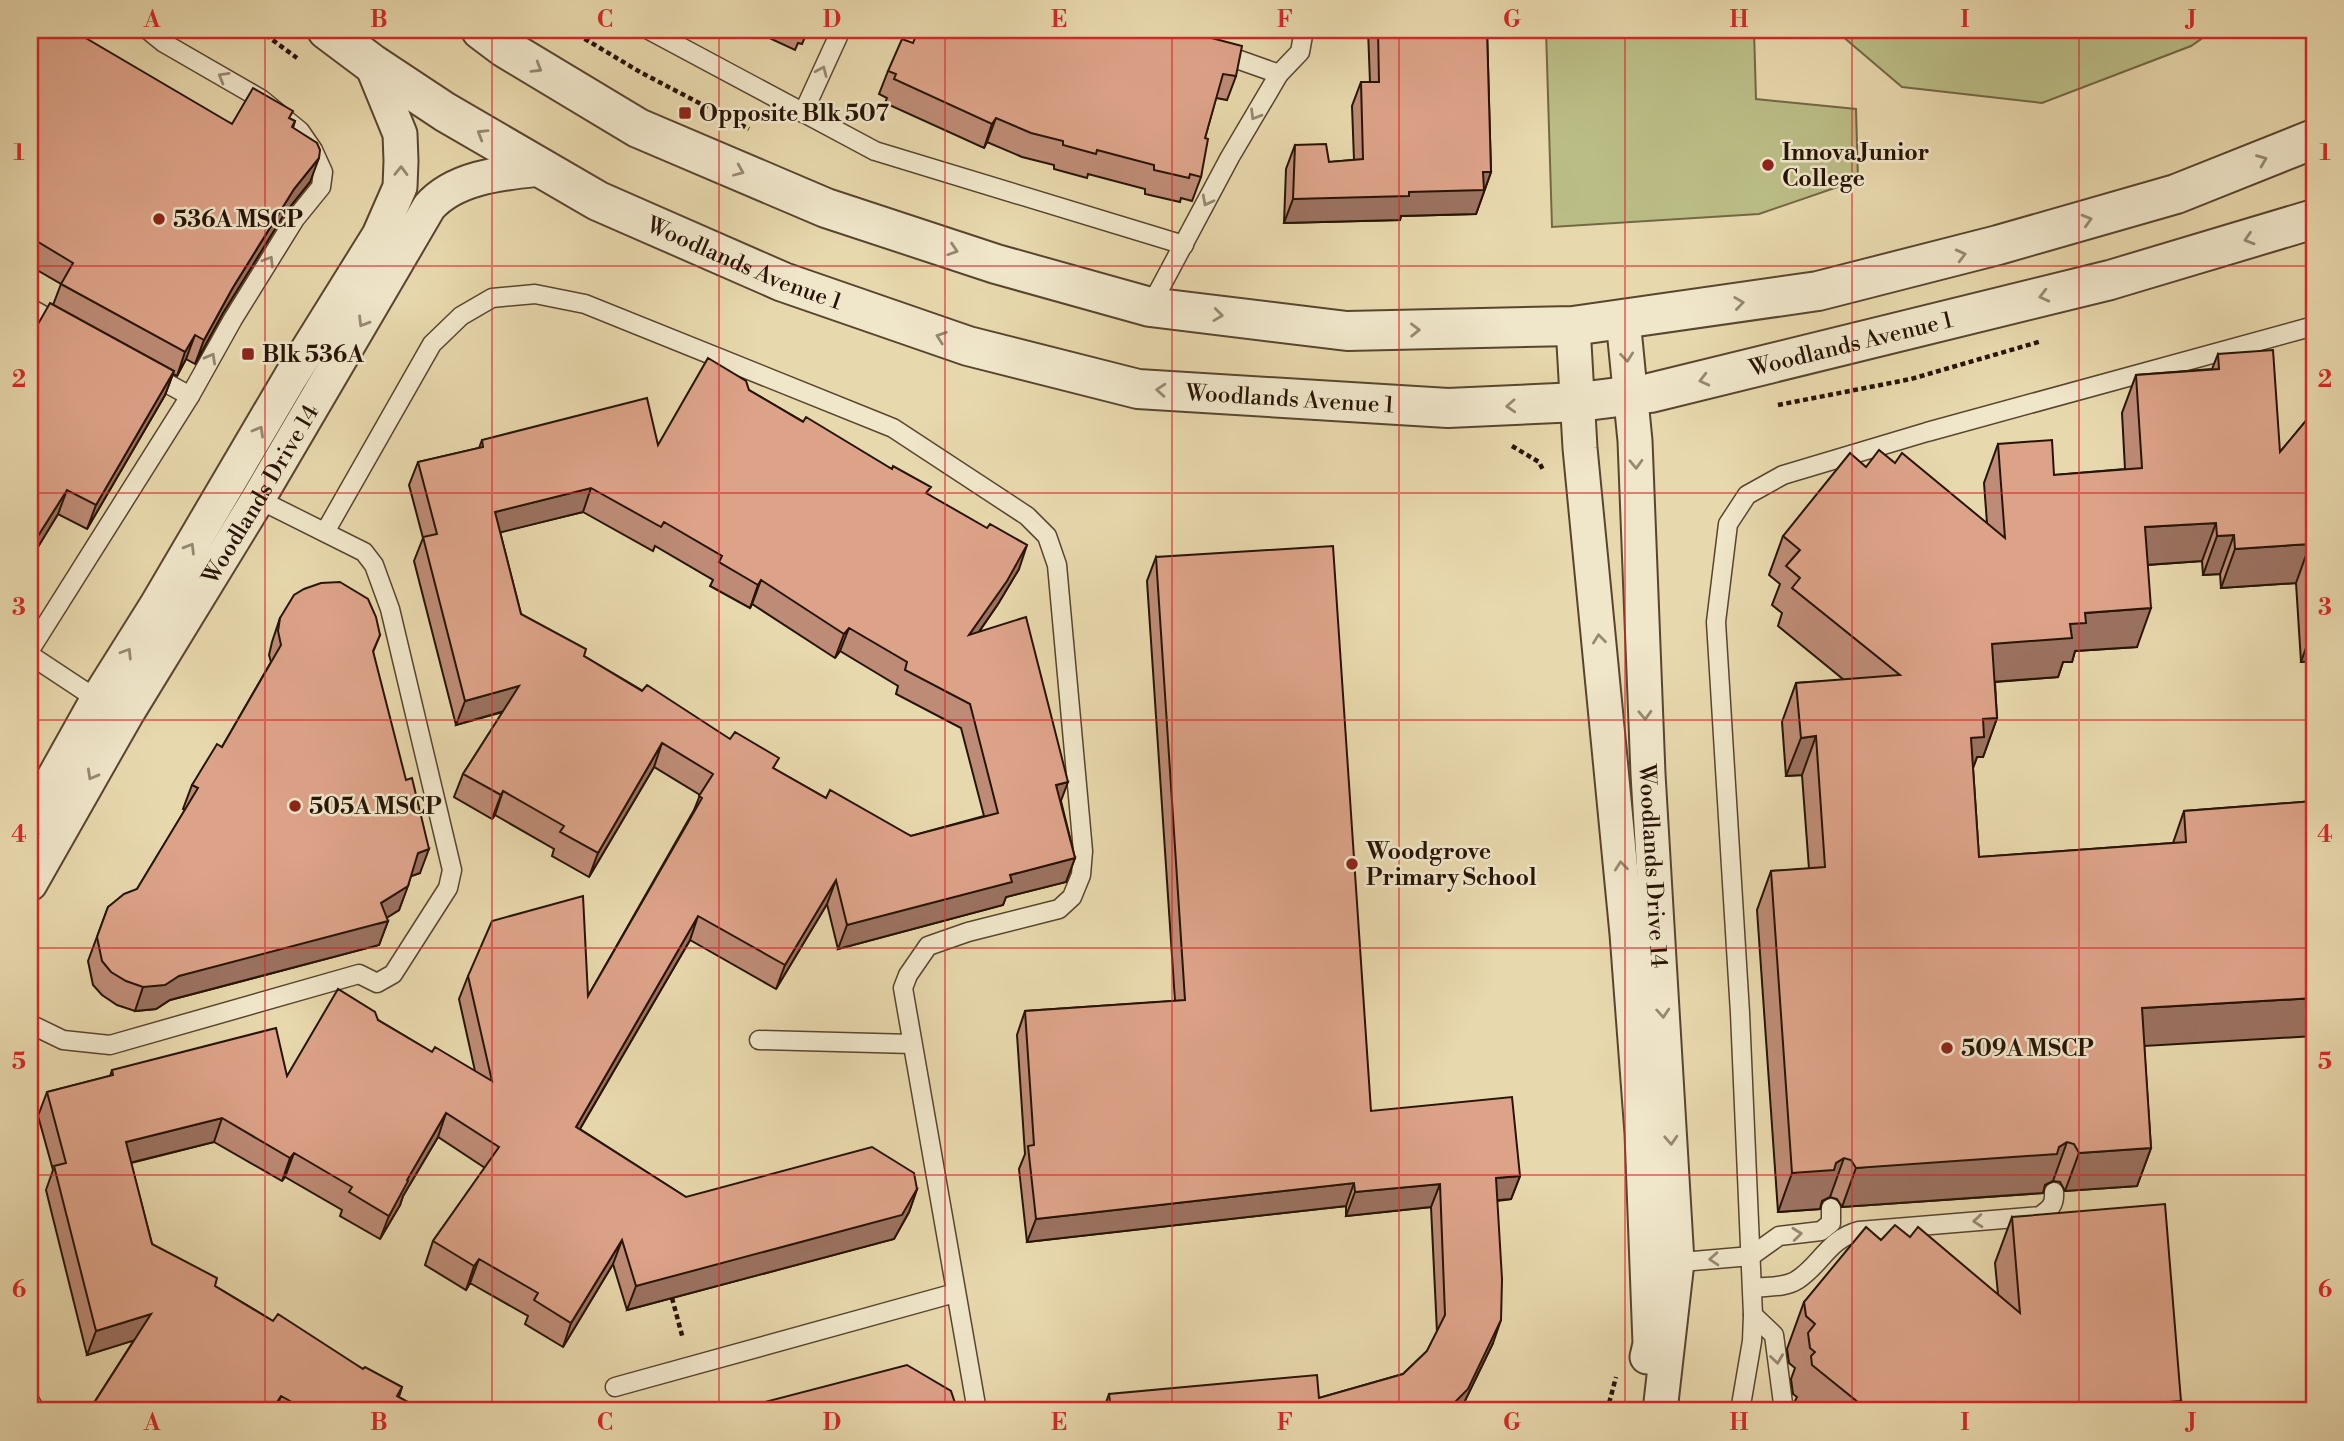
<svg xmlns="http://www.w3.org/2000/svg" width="2344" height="1441" font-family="'Libre Bodoni',serif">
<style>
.green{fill:#bbbd86;stroke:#726845;stroke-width:2}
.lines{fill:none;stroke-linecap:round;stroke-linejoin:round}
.service-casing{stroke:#58452e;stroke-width:21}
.minor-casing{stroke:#58452e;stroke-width:37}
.tertiary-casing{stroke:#58452e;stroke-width:42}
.path{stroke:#281404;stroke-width:4.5;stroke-dasharray:5 3.5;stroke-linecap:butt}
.service{stroke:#f0e6ca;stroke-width:18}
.minor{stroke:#f0e6ca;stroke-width:33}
.tertiary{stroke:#f0e6ca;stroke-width:38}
.wall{fill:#be8c76;stroke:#281404;stroke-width:2;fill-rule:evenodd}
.shaded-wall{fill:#9b7260;stroke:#281404;stroke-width:2}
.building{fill:#dda389;stroke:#281404;stroke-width:2;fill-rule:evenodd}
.oneway{stroke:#968871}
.grid{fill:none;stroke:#d62828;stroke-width:2;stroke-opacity:0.55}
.poi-dot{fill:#8f2418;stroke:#f0e6ca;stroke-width:2.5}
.labels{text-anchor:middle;stroke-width:5;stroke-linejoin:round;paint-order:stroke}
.poi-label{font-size:23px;font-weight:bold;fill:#281404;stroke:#f0e6ca;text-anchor:start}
.street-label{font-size:23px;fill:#281404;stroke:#f0e6ca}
.neatline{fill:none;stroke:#d62828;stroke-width:2.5}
.grid-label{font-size:23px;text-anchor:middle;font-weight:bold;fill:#d62828}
</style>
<rect width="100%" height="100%" fill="#e8d8ad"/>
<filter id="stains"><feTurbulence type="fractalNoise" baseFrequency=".00286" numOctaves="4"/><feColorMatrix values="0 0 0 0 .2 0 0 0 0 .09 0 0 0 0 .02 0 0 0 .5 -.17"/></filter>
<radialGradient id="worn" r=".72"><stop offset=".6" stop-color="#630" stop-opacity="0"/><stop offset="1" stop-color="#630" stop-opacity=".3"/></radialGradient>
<g class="green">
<polygon points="1546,30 1754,30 1756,99 1856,109 1858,180 1759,214 1552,227"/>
<polygon points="1835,30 2214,30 2191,46 2042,103 1902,87"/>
</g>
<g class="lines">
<defs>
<g id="service">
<polyline points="649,30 875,151 1184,245"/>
<polyline points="1217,52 1279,74"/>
<polyline points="803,113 841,30"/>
<polyline points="1150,307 1230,157 1279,74 1300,52 1304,30"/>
<polyline points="30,308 64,327"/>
<polyline points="150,374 190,396"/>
<polyline points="325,532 432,344 461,316 492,298 535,294 585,304 893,428 1027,516 1047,536 1057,565 1083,851 1081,875 1072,897 1059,909 968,932 928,946 908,975 903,988 977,1411"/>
<polyline points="30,650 190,396 233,319 295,219 321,187 323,172 313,150 300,131 261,99 164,43 148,30"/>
<polyline points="30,655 101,702"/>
<polyline points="30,1024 63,1040 110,1045 359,974 377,983 393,974 448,888 452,870 390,609 374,565 364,552 252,496"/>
<polyline points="759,1040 912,1044"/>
<polyline points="1670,1263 1751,1256 1779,1236 1821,1231 1831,1223 1831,1208"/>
<path d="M1753,1288C1766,1286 1785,1288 1797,1280C1821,1265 1828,1239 1859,1231L2040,1216C2050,1209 2055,1205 2054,1192"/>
<polyline points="1753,1315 1774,1335 1784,1411"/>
<polyline points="615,1387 955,1293"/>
<polyline points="30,1401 35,1411"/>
<polyline points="1740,1411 1752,1341 1753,1315 1740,1013 1716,622 1728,524 1747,495 1783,475 1927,432 2314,326"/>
</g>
<g id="minor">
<path id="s1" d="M1623,319L1635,441L1648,774L1677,1262L1660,1411"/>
<polyline points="1573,326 1580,448 1627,934 1642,1133 1650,1344 1647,1357"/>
<polyline points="30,820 97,700 156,606 290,378 379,235 400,187 401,161 400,134 371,63"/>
<path id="s2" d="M30,884L126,715L258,499L429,207C455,177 503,173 540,169"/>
</g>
<g id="tertiary">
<path id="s3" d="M327,30L371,63L445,112L598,201L783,282L968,346L1138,389L1448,408L1579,402L1650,393L2110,280L2314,219"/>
<polyline points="481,30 505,48 638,128 826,208 996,264 1150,307 1347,331 1573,326 1818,291 1998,245 2176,194 2314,139"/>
</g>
</defs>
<use href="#service" class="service-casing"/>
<use href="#minor" class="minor-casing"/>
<use href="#tertiary" class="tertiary-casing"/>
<g class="path">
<polyline points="259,30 297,58"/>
<polyline points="570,30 640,72 749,129"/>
<polyline points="1778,405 1911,379 2042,341"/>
<polyline points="1512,446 1539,462 1543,470"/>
<polyline points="30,930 36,919"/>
<polyline points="672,1298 683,1339"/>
<polyline points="1607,1411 1616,1377"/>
</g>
<use href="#service" class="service"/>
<use href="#minor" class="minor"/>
<use href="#tertiary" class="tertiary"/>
</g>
<g class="wall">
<polygon points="30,30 232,124 290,119 295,121 293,128 310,182 285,213 223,313 195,364 186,359 177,376 173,374 165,395 87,529 58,514 30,560 30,338 53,305 61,284 30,266"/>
<polygon points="752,30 808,30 802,44 798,43 795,50"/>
<polygon points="1181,30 1236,76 1227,100 1216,98 1205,138 1201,177 1192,201 1181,198 1180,202 1145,194 1145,189 1088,174 1087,178 1054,169 1054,165 1022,157 987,142 984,148 885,103 887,98 879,94 888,71 913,43"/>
<polygon points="1259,30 1275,30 1273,35"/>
<polygon points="1368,30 1487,30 1491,172 1476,214 1401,216 1400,220 1284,223 1286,169 1295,145 1329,162 1354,160 1352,106 1361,82 1370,82"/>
<polygon points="2218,354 2280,452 2314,411 2314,661 2301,662 2296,583 2221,588 2220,574 2203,575 2202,561 2148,565 2137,647 2075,651 2072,662 2063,662 2058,677 1995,682 1997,718 1983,757 1977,757 1973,768 1979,857 2173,843 2184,811 2314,801 2144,1046 2151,1148 2137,1186 2065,1191 2060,1182 2053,1181 2045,1185 2043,1193 1842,1207 1837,1199 1830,1197 1822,1201 1820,1209 1778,1212 1757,910 1771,871 1809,869 1802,775 1786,776 1782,722 1796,683 1844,680 1778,626 1782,613 1772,605 1780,584 1769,575 1783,536 1866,467 1895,463 1987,523 1984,483 1998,444 2054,475 2125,469 2122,413 2136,375 2212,369"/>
<path d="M749,390L928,494L1019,569L998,604L979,632L1061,801L1075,858L1066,882L1006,897L1003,905L838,949L827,904L776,989L690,940L580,1129L686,1197L917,1189L909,1212L894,1239L627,1310L613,1264L563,1347L525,1324L528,1316L470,1283L466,1290L425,1265L433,1241L485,1168L438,1137L403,1196L400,1205L380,1239L340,1216L342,1210L285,1177L282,1181L214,1142L131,1163L152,1244L215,1286L273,1321L363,1369L402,1387L399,1397L424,1411H91L94,1403L134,1340L87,1355L46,1190L53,1170L38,1116L47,1092L110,1076L112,1070L287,1076L378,1020L432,1052L475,1071L459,999L468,976L588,996L694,810L700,795L654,767L589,877L552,856L554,849L495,815L492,819L454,797L463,774L503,712L456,725L414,561L423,538L409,485L418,462L479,448L482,440L658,445ZM583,512L653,551L655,546L713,580L710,586L750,608L752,604L835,658L840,651L898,686L896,694L961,728L984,816L911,836L826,798L775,769L584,656L521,614L500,532Z"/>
<polygon points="1156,557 1371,1111 1520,1176 1511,1199 1497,1201 1493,1343 1460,1411 1103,1411 1109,1394 1319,1398 1403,1374 1427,1351 1437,1332 1431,1207 1346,1216 1346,1206 1027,1242 1019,1169 1025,1154 1017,1035 1025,1011 1175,1001 1147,581"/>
<polygon points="280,618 380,635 373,652 420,873 411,876 399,910 386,918 388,921 379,945 170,1000 156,1009 135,1011 117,1005 102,995 93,985 88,961 108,907 137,889 185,810 183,809 192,785 222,747 271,662 269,655 272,642"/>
<polygon points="2012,1217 2181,1401 2177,1411 1795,1411 1794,1403 1797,1397 1793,1394 1791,1379 1795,1368 1789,1363 1787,1349 1804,1302 1910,1237 1998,1294 1995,1263"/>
</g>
<g class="shaded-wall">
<polygon points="996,118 987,142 984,148 992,124"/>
<polygon points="319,158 310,182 285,213 223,313 195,364 204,340 232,289 294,189"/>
<polygon points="1483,172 1491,172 1476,214 1401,216 1400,220 1284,223 1293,199 1409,192"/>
<polygon points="195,335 186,359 177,376 185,352"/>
<polygon points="174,371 165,395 87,529 96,505"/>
<polygon points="591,488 583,512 486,536 495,512"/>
<polygon points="67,490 58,514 30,560 30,552 31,547"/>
<polygon points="2216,523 2202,561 2131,566 2145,527"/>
<polygon points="2234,535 2220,574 2203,575 2217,536"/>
<polygon points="2310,544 2296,583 2221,588 2235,549"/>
<polygon points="1027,545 1019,569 998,604 960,659 969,635"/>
<polygon points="761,580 752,604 750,608 758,585"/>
<polygon points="2151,608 2137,647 2075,651 2072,662 2063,662 2058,677 1978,683 1992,644 2070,624 2085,613"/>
<polygon points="2314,625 2314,661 2301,662"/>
<polygon points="849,628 840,651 835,658 844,634"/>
<polygon points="519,686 511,709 456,725 465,701"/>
<polygon points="1997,718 1983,757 1977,757 1970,776 1971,738 1983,719"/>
<polygon points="1816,736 1802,775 1786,776 1801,738"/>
<polygon points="662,743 654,767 589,877 598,853"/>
<polygon points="1068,782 1059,806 1056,785"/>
<polygon points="503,791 495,815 492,819 501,795"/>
<polygon points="429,849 420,873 409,877 418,853"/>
<polygon points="1075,858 1066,882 1006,897 1003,905 838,949 847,925 1010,875"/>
<polygon points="836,880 827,904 776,989 785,965"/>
<polygon points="408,886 399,910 377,924 388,921 379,945 170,1000 156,1009 135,1011 143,987 179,976 381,903"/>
<polygon points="698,916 690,940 567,1151 576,1127"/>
<polygon points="2314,998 2314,1036 2128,1047 2142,1008"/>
<polygon points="446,1113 438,1137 403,1196 400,1205 380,1239 389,1216 407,1180"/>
<polygon points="222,1118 214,1142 117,1166 126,1142"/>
<polygon points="2067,1142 2053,1181 2045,1185 2043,1193 1842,1207 1856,1168 2059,1147"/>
<polygon points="2151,1148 2137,1186 2065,1191 2079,1153"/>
<polygon points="294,1153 285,1177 282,1181 290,1158"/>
<polygon points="1844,1158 1830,1197 1822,1201 1820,1209 1778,1212 1792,1173 1836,1163"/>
<polygon points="1520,1176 1511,1199 1488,1201 1496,1178"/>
<polygon points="1354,1183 1346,1206 1027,1242 1036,1219"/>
<polygon points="1440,1184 1431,1207 1346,1216 1355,1192"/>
<polygon points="917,1189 909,1212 894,1239 627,1310 636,1286"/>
<polygon points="622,1240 613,1264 563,1347 571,1323"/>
<polygon points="479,1259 470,1283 466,1290 474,1266"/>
<polygon points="151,1314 142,1338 87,1355 96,1331"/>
<polygon points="1501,1320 1493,1343 1460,1411 1446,1411"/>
<polygon points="281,1396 275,1411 271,1411"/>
<polygon points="2181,1401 2177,1411 2061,1411"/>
</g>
<g class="building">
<polygon points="30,30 72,30 232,124 253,88 293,111 289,118 295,121 292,127 317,143 320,150 319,158 294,189 232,289 204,340 195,335 185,352 61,284 73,263 30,237"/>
<polygon points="918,30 1181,30 1242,46 1236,76 1223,74 1205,138 1208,139 1201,177 1190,174 1189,178 1154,170 1154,165 1097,150 1096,154 1063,145 1063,141 1031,133 996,118 992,124 894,79 896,74 888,71 902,39 913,43"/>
<polygon points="1378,30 1487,30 1491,172 1483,172 1484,190 1409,192 1409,196 1293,199 1295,145 1326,144 1329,162 1363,159 1361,82 1379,82"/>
<polygon points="50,303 174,371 96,505 67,490 31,547 30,546 30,338"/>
<polygon points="2273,350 2280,452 2314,411 2314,610 2310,544 2235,549 2234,535 2217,536 2216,523 2145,527 2151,608 2085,613 2086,623 2070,624 2072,638 1992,644 1997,718 1983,719 1984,737 1971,738 1979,857 2186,842 2184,811 2314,801 2314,998 2142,1008 2151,1148 2079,1153 2074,1144 2067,1142 2059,1147 2057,1154 1856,1168 1851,1160 1844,1158 1836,1163 1834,1170 1792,1173 1771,871 1825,867 1816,736 1801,738 1796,683 1900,675 1792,588 1800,578 1786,566 1800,550 1783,536 1850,453 1866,467 1879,450 1895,463 1902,453 2005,538 1998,444 2052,440 2054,475 2142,468 2136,375 2219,369 2218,354"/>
<path d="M708,358L746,381L749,390L803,422L806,417L892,469L893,466L931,487L926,493L987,528L990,524L1027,545L1007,581L969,635L1026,617L1068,782L1056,785L1075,858L1010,875L1012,882L847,925L836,880L785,965L698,916L576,1127L686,1197L872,1147L914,1173L917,1189L902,1215L636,1286L622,1240L571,1323L534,1300L538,1293L479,1259L474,1266L433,1241L499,1147L446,1113L407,1180L408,1181L389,1216L349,1192L352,1187L294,1153L290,1158L222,1118L126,1142L152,1244L217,1278L215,1286L273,1321L278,1314L363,1369L365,1367L402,1387L397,1396L424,1411H308L281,1396L271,1411H109L94,1403L151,1314L96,1331L54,1166L66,1163L47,1092L113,1075L112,1070L276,1028L287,1076L338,989L375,1012L378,1020L432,1052L435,1047L492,1081L468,976L492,921L583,896L588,996L702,798L699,796L713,774L662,743L598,853L560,832L564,826L503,791L501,795L463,774L519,686L465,701L423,537L437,534L418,462L483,447L482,440L647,398L658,445ZM591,488L661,527L664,522L722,556L719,562L758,585L761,580L844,634L849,628L907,662L905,670L970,704L998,813L911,836L830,790L826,798L773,768L779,758L735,732L730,739L647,685L642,691L584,656L586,649L521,614L495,512Z"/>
<polygon points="1333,546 1371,1111 1512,1097 1520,1176 1496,1178 1502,1279 1501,1320 1468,1389 1446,1411 1111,1411 1109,1394 1317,1375 1319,1398 1403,1374 1427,1351 1445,1315 1440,1184 1355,1192 1354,1183 1036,1219 1028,1146 1034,1145 1025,1011 1185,1000 1156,557"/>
<polygon points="340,582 368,599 376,617 380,635 373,651 406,780 412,778 429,849 418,853 408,886 381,903 388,921 179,976 165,985 143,987 126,981 111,972 102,961 97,937 108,907 124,894 137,889 198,788 192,785 217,744 222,747 281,645 278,631 280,618 294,595 304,589 321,583"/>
<polygon points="2165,1204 2181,1401 2061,1411 1869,1411 1812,1365 1811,1356 1815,1352 1810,1348 1808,1333 1815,1324 1806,1316 1804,1302 1866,1227 1881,1240 1895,1225 1910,1237 1918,1227 2020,1313 2012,1217"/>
<polygon points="907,1365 951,1391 956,1406 952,1411 730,1411"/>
</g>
<defs><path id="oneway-chevron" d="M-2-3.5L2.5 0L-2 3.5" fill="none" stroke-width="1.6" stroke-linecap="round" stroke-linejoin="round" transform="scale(1.75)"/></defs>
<g class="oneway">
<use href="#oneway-chevron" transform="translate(537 68) rotate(31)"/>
<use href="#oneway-chevron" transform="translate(822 71) rotate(-66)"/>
<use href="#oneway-chevron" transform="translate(223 77) rotate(-150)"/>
<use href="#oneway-chevron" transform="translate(1255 115) rotate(121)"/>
<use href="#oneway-chevron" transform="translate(482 134) rotate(-149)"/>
<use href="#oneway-chevron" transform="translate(2262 160) rotate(-22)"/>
<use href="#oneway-chevron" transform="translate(401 171) rotate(-89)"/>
<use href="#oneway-chevron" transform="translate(739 171) rotate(23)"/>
<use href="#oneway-chevron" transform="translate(1207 201) rotate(118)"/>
<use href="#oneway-chevron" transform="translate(2087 220) rotate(-16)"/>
<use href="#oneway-chevron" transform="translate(2249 239) rotate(163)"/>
<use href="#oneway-chevron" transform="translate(953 250) rotate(18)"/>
<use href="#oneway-chevron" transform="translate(1961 255) rotate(-14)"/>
<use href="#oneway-chevron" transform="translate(269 261) rotate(-58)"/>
<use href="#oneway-chevron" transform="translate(2044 296) rotate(166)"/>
<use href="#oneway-chevron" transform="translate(1739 303) rotate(-8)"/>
<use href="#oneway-chevron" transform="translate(1218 315) rotate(7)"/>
<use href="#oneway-chevron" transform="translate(363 322) rotate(121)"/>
<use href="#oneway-chevron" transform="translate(1415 330) rotate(-1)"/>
<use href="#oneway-chevron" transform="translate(941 337) rotate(-161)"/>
<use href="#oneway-chevron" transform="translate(1627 357) rotate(84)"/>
<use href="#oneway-chevron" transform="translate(211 358) rotate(-61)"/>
<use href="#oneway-chevron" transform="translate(1704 380) rotate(166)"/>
<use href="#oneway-chevron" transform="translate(1161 390) rotate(-176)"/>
<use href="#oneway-chevron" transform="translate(1511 406) rotate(177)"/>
<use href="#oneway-chevron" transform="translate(259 431) rotate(-60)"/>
<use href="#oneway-chevron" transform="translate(1636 464) rotate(88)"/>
<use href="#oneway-chevron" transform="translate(190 548) rotate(-59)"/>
<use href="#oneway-chevron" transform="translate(1599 639) rotate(-96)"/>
<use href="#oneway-chevron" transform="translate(127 653) rotate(-58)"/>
<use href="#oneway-chevron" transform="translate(1645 715) rotate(88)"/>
<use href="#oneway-chevron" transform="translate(92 775) rotate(119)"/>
<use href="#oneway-chevron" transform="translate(1621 866) rotate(-96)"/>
<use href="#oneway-chevron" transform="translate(1663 1013) rotate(86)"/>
<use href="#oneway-chevron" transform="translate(1671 1140) rotate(87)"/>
<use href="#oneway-chevron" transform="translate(1978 1221) rotate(175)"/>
<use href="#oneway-chevron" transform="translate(1797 1234) rotate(-6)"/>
<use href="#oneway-chevron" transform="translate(1714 1259) rotate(176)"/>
<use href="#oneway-chevron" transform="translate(1777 1359) rotate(82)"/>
</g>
<path class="grid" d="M265,30V1411M492,30V1411M719,30V1411M945,30V1411M1172,30V1411M1399,30V1411M1625,30V1411M1852,30V1411M2079,30V1411M30,266H2314M30,493H2314M30,720H2314M30,948H2314M30,1175H2314"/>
<g class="poi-dot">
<rect x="678" y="106" width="14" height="14" rx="3.5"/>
<circle cx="1768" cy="165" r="7"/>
<circle cx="159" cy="219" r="7"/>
<rect x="241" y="347" width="14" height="14" rx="3.5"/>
<circle cx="295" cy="806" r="7"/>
<circle cx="1352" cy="864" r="7"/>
<circle cx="1947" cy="1048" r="7"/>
</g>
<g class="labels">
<g class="poi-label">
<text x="699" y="121">Opposite Blk 507</text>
<text x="1782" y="160">Innova Junior<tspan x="1782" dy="26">College</tspan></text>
<text x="173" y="227">536A MSCP</text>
<text x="262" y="362">Blk 536A</text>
<text x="309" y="814">505A MSCP</text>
<text x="1366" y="859">Woodgrove<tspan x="1366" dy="26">Primary School</tspan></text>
<text x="1961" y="1056">509A MSCP</text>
</g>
<g class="street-label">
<text dy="8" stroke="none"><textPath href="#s3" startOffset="480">Woodlands Avenue 1</textPath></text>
<text dy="8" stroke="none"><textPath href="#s3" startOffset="1614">Woodlands Avenue 1</textPath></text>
<text dy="8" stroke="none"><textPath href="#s3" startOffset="1046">Woodlands Avenue 1</textPath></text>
<text dy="8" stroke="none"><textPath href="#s2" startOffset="453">Woodlands Drive 14</textPath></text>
<text dy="8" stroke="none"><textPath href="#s1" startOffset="548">Woodlands Drive 14</textPath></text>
</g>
</g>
<rect width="2344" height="1441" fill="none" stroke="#e8d8ad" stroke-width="77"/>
<rect x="38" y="38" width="2268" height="1364" class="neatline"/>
<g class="grid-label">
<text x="152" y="27">A</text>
<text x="379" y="27">B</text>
<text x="605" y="27">C</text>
<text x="832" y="27">D</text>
<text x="1059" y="27">E</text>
<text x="1285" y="27">F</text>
<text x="1512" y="27">G</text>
<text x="1739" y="27">H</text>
<text x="1965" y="27">I</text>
<text x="2192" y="27">J</text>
<text x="19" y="160">1</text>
<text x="2325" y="160">1</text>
<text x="19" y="387">2</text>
<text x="2325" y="387">2</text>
<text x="19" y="615">3</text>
<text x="2325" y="615">3</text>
<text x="19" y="842">4</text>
<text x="2325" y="842">4</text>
<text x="19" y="1069">5</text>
<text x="2325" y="1069">5</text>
<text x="19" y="1297">6</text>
<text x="2325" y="1297">6</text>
<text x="152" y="1430">A</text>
<text x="379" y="1430">B</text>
<text x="605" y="1430">C</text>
<text x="832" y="1430">D</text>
<text x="1059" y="1430">E</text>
<text x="1285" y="1430">F</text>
<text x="1512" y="1430">G</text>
<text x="1739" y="1430">H</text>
<text x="1965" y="1430">I</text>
<text x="2192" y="1430">J</text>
</g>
<rect width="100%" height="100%" filter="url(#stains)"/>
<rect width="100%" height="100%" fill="url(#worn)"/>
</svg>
